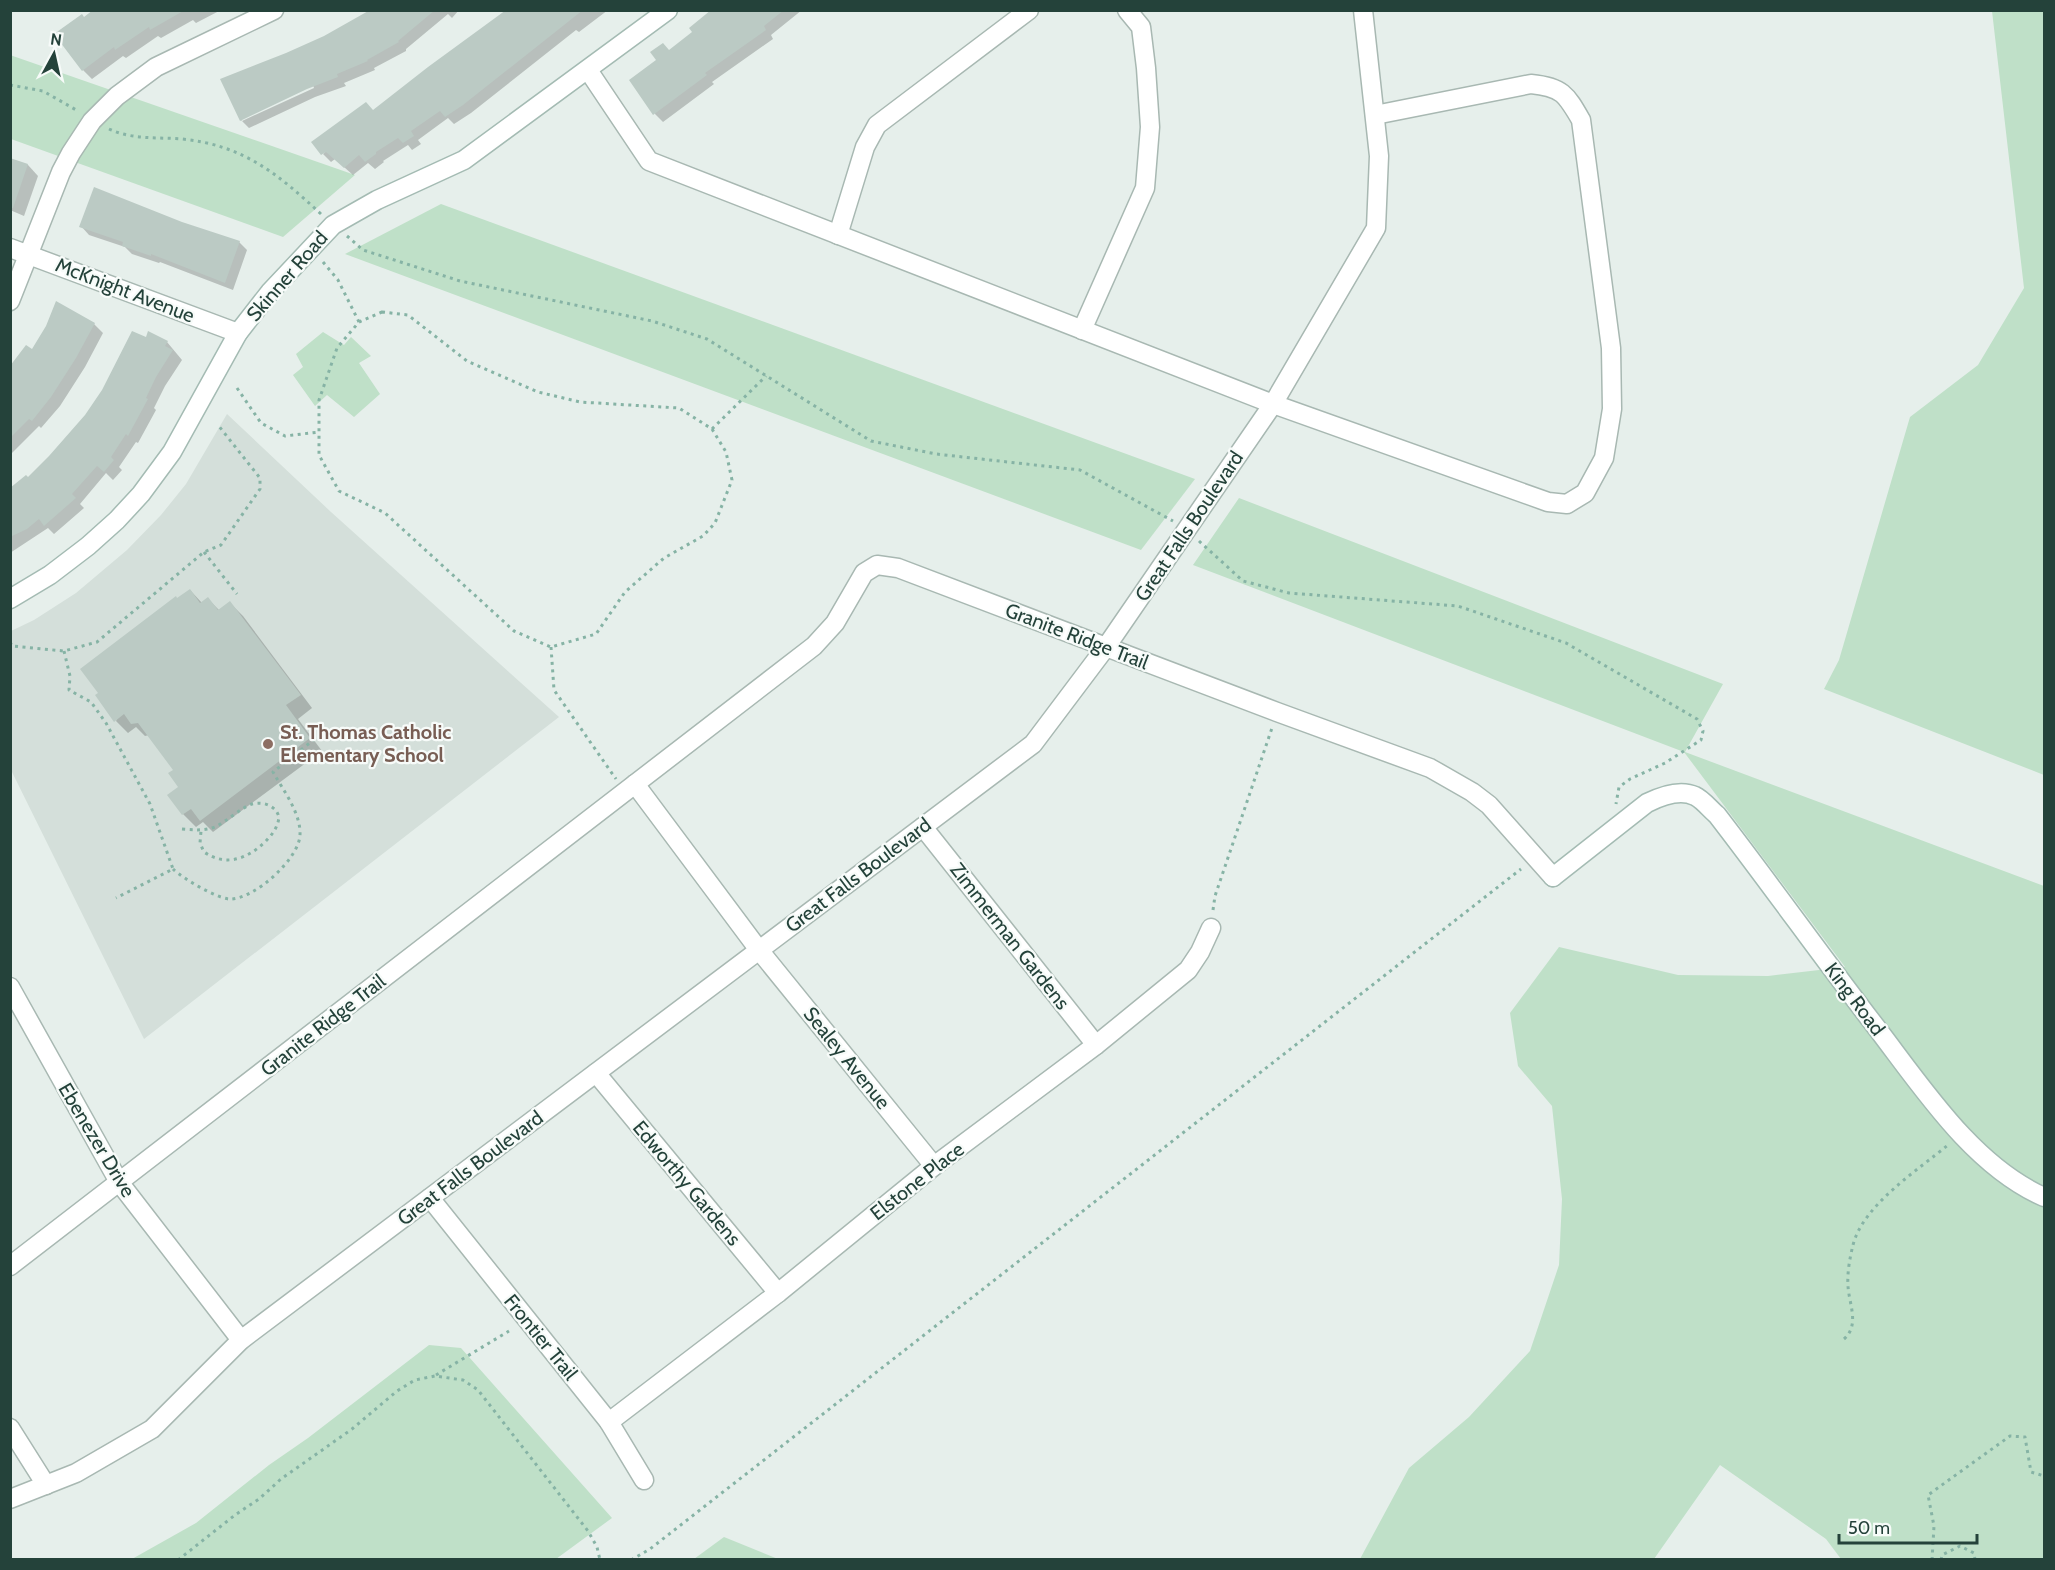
<svg xmlns="http://www.w3.org/2000/svg" width="2055" height="1570" font-family="Cabin,sans-serif">
<style>
.built{fill:#d4dfda}
.green{fill:#bfe0c8}
.shadow{fill:#0003}
.building{fill:#bbcac4}
.lines{fill:none;stroke-linecap:round;stroke-linejoin:round}
.street-casing{stroke:#a8b8b2;stroke-width:21}
.secondary-casing{stroke:#a4bbb3;stroke-width:21}
.path{stroke:#86b3a5;stroke-width:3;stroke-dasharray:3 4.5;stroke-linecap:butt}
.street{stroke:#fff;stroke-width:18}
.secondary{stroke:#fff;stroke-width:18}
.education-dot{fill:#8d6e63;stroke:#f7fbf9;stroke-width:2}
.labels{text-anchor:middle;stroke-width:4.5;stroke-linejoin:round;paint-order:stroke}
.street-label{font-size:20px;fill:#24423a;stroke:#f7fbf9}
.education-label{font-size:20px;font-weight:bold;fill:#785e54;stroke:#f7fbf9;text-anchor:start}
</style>
<rect width="100%" height="100%" fill="#e6efeb"/>
<polygon class="built" points="227,414 331,512 559,717 144,1039 11,770 11,631 34,620 76,593 127,550 161,515 186,484"/>
<g class="green">
<polygon points="1992,11 2044,11 2044,775 1824,689 1839,660 1910,417 1978,365 2024,288"/>
<polygon points="10,55 355,175 283,237 11,139"/>
<polygon points="441,204 1195,479 1141,550 345,254"/>
<polygon points="323,332 344,345 351,337 371,356 359,363 380,394 354,417 327,395 315,406 293,375 303,367 296,354"/>
<polygon points="1239,498 1723,684 1685,752 2044,886 2044,1559 1841,1559 1826,1539 1720,1465 1654,1559 1360,1559 1409,1468 1469,1417 1530,1351 1559,1265 1562,1199 1552,1106 1518,1066 1510,1013 1559,947 1678,975 1768,976 1845,967 1684,752 1193,565"/>
<polygon points="429,1345 461,1348 612,1518 556,1559 132,1559 196,1523 269,1465 308,1438"/>
<polygon points="724,1537 778,1559 694,1559"/>
</g>
<g class="shadow">
<polygon points="96,10 221,10 196,23 193,20 161,38 158,36 126,58 123,56 92,79 83,70 84,18"/>
<polygon points="377,10 459,10 452,18 448,14 406,49 406,51 374,68 375,70 344,83 346,86 315,97 249,128 242,121 314,88 313,85 242,118 242,121 241,120 222,80 287,55 324,37 356,19"/>
<polygon points="508,10 608,10 579,32 576,30 471,113 454,124 448,118 418,140 421,144 412,150 408,145 383,161 384,162 375,169 368,163 353,175 335,159 331,162 323,154 373,111"/>
<polygon points="715,10 802,10 771,35 773,39 712,82 714,84 663,122 655,114 658,61 694,32"/>
<polygon points="10,159 28,165 38,176 24,216 10,210"/>
<polygon points="181,223 239,242 247,250 233,290 160,262 159,263 132,254 125,247 89,235 81,226"/>
<polygon points="94,324 103,333 85,367 60,406 41,428 39,426 10,455 10,384 33,351"/>
<polygon points="146,339 167,342 182,360 165,386 154,408 156,410 138,443 136,442 119,467 122,470 113,480 106,473 80,504 84,508 54,534 48,528 10,553 10,490 28,479 50,457 87,415"/>
<polygon points="190,590 202,603 208,599 220,611 230,603 243,616 312,708 298,719 322,751 213,832 203,822 196,827 183,814 169,795 180,788 175,770 149,735 145,736 136,727 128,733 116,721 178,600"/>
</g>
<g class="building">
<polygon points="93,10 185,10 150,30 149,27 115,50 114,47 82,71 54,34 82,14 84,17"/>
<polygon points="370,10 435,10 398,41 399,42 367,60 368,61 337,74 338,77 307,89 240,121 220,79 286,53 324,36"/>
<polygon points="506,10 583,10 463,105 445,117 440,111 411,131 414,136 403,143 398,138 376,152 376,154 365,162 359,155 344,168 326,152 321,155 311,142 366,102 373,110 428,67"/>
<polygon points="711,10 784,10 764,26 766,30 705,73 707,75 653,115 629,80 656,60 650,52 663,43 669,50 692,32 689,28"/>
<polygon points="10,158 28,164 13,208 10,208"/>
<polygon points="94,187 182,222 240,241 225,283 151,254 151,256 122,246 123,242 79,227"/>
<polygon points="56,301 95,323 76,358 51,397 32,421 29,419 10,438 10,366 26,345 32,349 46,326"/>
<polygon points="132,331 146,337 148,331 168,341 165,346 173,350 156,377 146,398 148,399 128,436 126,434 111,457 114,460 104,472 97,466 72,494 76,498 44,526 39,519 27,529 10,537 10,488 26,475 28,477 49,456 85,415 102,390"/>
<polygon points="190,589 200,603 208,597 218,610 230,601 301,695 286,705 310,738 200,821 191,809 182,815 167,795 178,787 168,773 173,770 138,723 131,724 124,714 114,722 95,695 98,693 80,669 176,596 177,598"/>
</g>
<g class="lines">
<defs>
<g id="street">
<path d="M588,70L649,161L1273,404L1548,502L1567,504L1585,493L1604,458L1612,409L1611,348L1581,120C1566,94 1562,87 1531,84L1375,115"/>
<polyline points="838,235 865,147 877,125 1029,10"/>
<polyline points="10,248 238,333"/>
<polyline points="10,301 61,172 71,153 92,121 117,96 156,67 274,10"/>
<polyline points="1082,330 1145,188 1150,127 1146,68 1141,27 1127,10"/>
<polyline points="635,784 759,950 934,1166"/>
<polyline points="923,827 1096,1045"/>
<polyline points="10,987 119,1182 241,1340"/>
<polyline points="596,1073 778,1293"/>
<polyline points="430,1198 609,1422 644,1480"/>
<polyline points="10,1266 814,646 835,623 864,573 877,565 898,568 1277,712 1430,768 1472,792 1489,805 1553,877"/>
<polyline points="609,1422 778,1293 934,1166 1096,1045 1188,970 1200,952 1211,928"/>
<polyline points="10,1428 46,1485"/>
<polyline points="10,1499 76,1473 152,1429 241,1340 1033,744 1106,647 1273,404 1376,228 1379,156 1363,10"/>
</g>
<g id="secondary">
<polyline points="10,599 50,575 88,546 117,520 141,494 172,452 238,333 270,292 333,225 377,200 464,160 668,10"/>
<path d="M1553,877L1647,803C1661,796 1680,789 1695,796C1702,799 1711,810 1717,815C1771,885 1822,957 1876,1027C1922,1087 1973,1166 2044,1197"/>
</g>
</defs>
<use href="#street" class="street-casing"/>
<use href="#secondary" class="secondary-casing"/>
<g class="path">
<polyline points="10,85 43,91 78,111"/>
<path d="M109,129C133,140 157,137 182,139C243,145 278,174 321,214"/>
<polyline points="347,236 363,250 460,281 652,321 707,339 871,441 936,454 1080,470 1173,521"/>
<polyline points="323,262 338,280 359,322"/>
<polygon points="382,312 408,315 467,361 538,392 580,402 679,408 712,429 726,452 732,480 715,523 703,536 664,558 625,592 596,634 551,647 514,631 385,513 339,491 319,455 319,400 337,348 359,322"/>
<polyline points="237,388 261,423 285,436 319,432"/>
<polyline points="712,429 766,376"/>
<polyline points="1199,541 1243,581 1289,593 1458,606 1566,643 1697,719 1703,731 1701,740 1665,763 1630,779 1619,787 1616,804"/>
<polyline points="204,552 237,594"/>
<polyline points="10,642 12,646 64,651 97,642 204,552 221,545 260,489 260,478 218,425"/>
<polyline points="551,647 554,690 616,779"/>
<polyline points="64,651 70,676 69,690 91,702 106,723 150,804 173,869 116,898"/>
<path d="M182,829C194,830 204,831 215,827C226,822 242,807 252,804C264,801 276,806 279,817C278,827 272,835 265,842C247,859 226,867 204,852L200,843L201,831"/>
<path d="M173,869C182,878 216,898 229,899C254,900 299,859 300,835C301,813 283,790 273,772L316,738"/>
<polyline points="1213,910 1215,896 1272,728"/>
<path d="M1844,1339C1860,1325 1849,1304 1848,1286C1847,1273 1850,1257 1853,1245C1863,1205 1918,1170 1948,1145"/>
<polyline points="436,1375 509,1331"/>
<polyline points="178,1560 235,1515 259,1499 281,1479 352,1429 397,1391 415,1380 435,1376 463,1380 478,1390 588,1531 597,1547 600,1560"/>
<polyline points="631,1560 650,1549 1521,869"/>
<polyline points="1932,1560 1934,1526 1928,1495 2010,1436 2025,1437 2031,1472 2044,1476"/>
<polyline points="1941,1560 1942,1555 1960,1546 1974,1553 1975,1560"/>
</g>
<use href="#street" class="street"/>
<use href="#secondary" class="secondary"/>
</g>
<circle class="education-dot" cx="268" cy="744" r="6"/>
<g class="labels">
<g class="street-label">
<text transform="translate(287 276) rotate(-49)" y="7">Skinner Road</text>
<text transform="translate(125 290) rotate(21)" y="7">McKnight Avenue</text>
<text transform="translate(1189 526) rotate(-56)" y="7">Great Falls Boulevard</text>
<text transform="translate(1077 636) rotate(21)" y="7">Granite Ridge Trail</text>
<text transform="translate(858 875) rotate(-37)" y="7">Great Falls Boulevard</text>
<text transform="translate(1010 936) rotate(52)" y="7">Zimmerman Gardens</text>
<text transform="translate(1855 999) rotate(53)" y="7">King Road</text>
<text transform="translate(323 1025) rotate(-38)" y="7">Granite Ridge Trail</text>
<text transform="translate(847 1058) rotate(51)" y="7">Sealey Avenue</text>
<text transform="translate(97 1140) rotate(59)" y="7">Ebenezer Drive</text>
<text transform="translate(470 1168) rotate(-37)" y="7">Great Falls Boulevard</text>
<text transform="translate(917 1181) rotate(-38)" y="7">Elstone Place</text>
<text transform="translate(687 1183) rotate(50)" y="7">Edworthy Gardens</text>
<text transform="translate(541 1337) rotate(51)" y="7">Frontier Trail</text>
</g>
<g class="education-label">
<text x="280" y="739">St. Thomas Catholic<tspan x="280" dy="23">Elementary School</tspan></text>
</g>
</g>
<rect width="2055" height="1570" fill="none" stroke="#24423a" stroke-width="24"/>
<g transform="translate(54 54) rotate(8)" stroke="#f7fbf9" stroke-width="4.5" paint-order="stroke">
<path d="M0-4.5L10 22L0 15L-10 22Z" fill="#24423a"/>
<text y="-9" font-size="16" font-weight="bold" text-anchor="middle" fill="#24423a">N</text>
</g>
<path d="M1839 1534v9h138v-9" fill="none" stroke="#24423a" stroke-width="3"/>
<text x="1848" y="1534" font-size="18" fill="#24423a" stroke="#f7fbf9" stroke-width="4.5" paint-order="stroke">50 m</text>
</svg>
